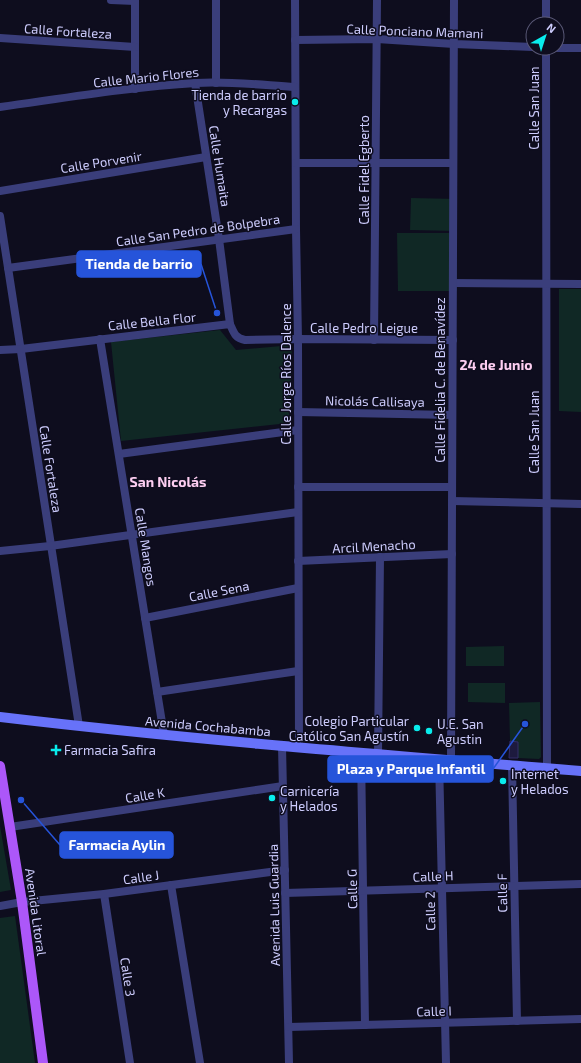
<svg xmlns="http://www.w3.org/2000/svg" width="581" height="1063" font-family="'Exo 2',sans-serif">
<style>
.green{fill:#102825}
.building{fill:#1d1a3e;stroke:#332d69}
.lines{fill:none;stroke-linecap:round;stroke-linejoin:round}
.minor{stroke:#3a3e7b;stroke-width:8}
.secondary{stroke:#6772f9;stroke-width:10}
.primary{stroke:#ac57f9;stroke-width:10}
.poi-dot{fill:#09ecec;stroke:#0e0d1e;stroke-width:1.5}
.labels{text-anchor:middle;stroke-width:3;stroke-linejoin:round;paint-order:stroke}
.street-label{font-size:13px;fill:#cdccfd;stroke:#0e0d1e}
.poi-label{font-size:13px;fill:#cdccfd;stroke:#0e0d1e;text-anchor:start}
.neighbourhood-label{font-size:14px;font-weight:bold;fill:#fdcef1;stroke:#0e0d1e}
.leader{fill:none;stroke:#2654da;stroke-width:1.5}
.callout-dot{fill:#2654da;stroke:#0e0d1e;stroke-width:1.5}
.callout{fill:#2654da;stroke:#2654da;stroke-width:1.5}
.callout-label{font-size:14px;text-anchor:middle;font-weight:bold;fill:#fff}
</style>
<rect width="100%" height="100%" fill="#0e0d1e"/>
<g class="green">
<polygon points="411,198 457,199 457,231 410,230"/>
<polygon points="397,233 457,233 457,291 398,291"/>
<polygon points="559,289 581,289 581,412 559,411"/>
<polygon points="220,330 236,350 292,345 289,423 121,441 111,342"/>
<polygon points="504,646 504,666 466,666 466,647"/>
<polygon points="468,683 505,683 505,703 468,702"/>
<polygon points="540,702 541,757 539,759 518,758 518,742 510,741 509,703"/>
<polygon points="0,826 11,890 0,892"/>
<polygon points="15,916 35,1063 0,1063 0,918"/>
</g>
<polygon class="building" points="510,741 518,742 518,758 509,758"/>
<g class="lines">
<g class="minor">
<polyline points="111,0 135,1"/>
<polyline points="135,0 135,89"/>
<polyline points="216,0 216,83"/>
<polyline points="295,0 296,229 298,339 299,747"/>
<polyline points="546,0 546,24"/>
<polyline points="0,38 135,47"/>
<polyline points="295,40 377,39 454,44 533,47"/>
<polyline points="546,48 547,768"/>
<polyline points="557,48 581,48"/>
<polyline points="195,83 219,239 230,324"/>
<path d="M0,107C65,98 130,87 196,83C229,81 262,85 295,87"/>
<polyline points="296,163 453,163"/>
<polyline points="0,191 206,157"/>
<polyline points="0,216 79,726"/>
<polyline points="8,268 296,229"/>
<polyline points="453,283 581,284"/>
<polyline points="100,339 164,735"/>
<polyline points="374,340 377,0"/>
<path d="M0,350L21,349L230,324C234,333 235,338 245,340L298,339L453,340"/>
<polyline points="298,412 452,415"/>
<polyline points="119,454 298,430"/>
<polyline points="298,487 452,487"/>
<polyline points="452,501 581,504"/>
<polyline points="0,551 50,546 298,512"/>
<polyline points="298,561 452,554"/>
<polyline points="145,618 298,588"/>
<polyline points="157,692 298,671"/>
<polyline points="282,746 289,1063"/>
<polyline points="361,752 365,1025"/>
<polyline points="378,754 380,557"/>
<polyline points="439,759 446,1063"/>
<polyline points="451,760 454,0"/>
<polyline points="512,765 517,1021"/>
<polyline points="10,827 283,786"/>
<polyline points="171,885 200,1063"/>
<polyline points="285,893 581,884"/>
<polyline points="104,894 130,1063"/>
<polyline points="0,906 22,902 104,894 285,870"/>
<polyline points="289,1027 581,1019"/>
</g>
<path class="secondary" d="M0,717C193,740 387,755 581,771"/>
<polyline class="primary" points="0,766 22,902 43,1063"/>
</g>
<g class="poi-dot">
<circle cx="295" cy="102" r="4"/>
<circle cx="417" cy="728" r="4"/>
<circle cx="429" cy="731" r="4"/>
<path d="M54 744h4v4h4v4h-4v4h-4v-4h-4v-4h4z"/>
<circle cx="503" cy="781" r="4"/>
<circle cx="272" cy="798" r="4"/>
</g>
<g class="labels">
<g class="street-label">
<text transform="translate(68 31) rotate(4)" y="5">Calle Fortaleza</text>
<text transform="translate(415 31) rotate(2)" y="5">Calle Ponciano Mamani</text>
<text transform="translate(146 77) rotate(-6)" y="5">Calle Mario Flores</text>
<text transform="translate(534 108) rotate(-90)" y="5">Calle San Juan</text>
<text transform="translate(101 162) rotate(-9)" y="5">Calle Porvenir</text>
<text transform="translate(220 166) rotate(81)" y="5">Calle Humaita</text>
<text transform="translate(364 170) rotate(-90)" y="5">Calle Fidel Egberto</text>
<text transform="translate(198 230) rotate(-8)" y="5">Calle San Pedro de Bolpebra</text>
<text transform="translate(152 321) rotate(-6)" y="5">Calle Bella Flor</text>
<text x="364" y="333">Calle Pedro Leigue</text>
<text transform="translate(286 374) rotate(-90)" y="5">Calle Jorge Ríos Dalence</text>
<text transform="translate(440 380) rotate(-90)" y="5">Calle Fidelia C. de Benavídez</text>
<text transform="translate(375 401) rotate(1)" y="5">Nicolás Callisaya</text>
<text transform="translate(534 432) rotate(-90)" y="5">Calle San Juan</text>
<text transform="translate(51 469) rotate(81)" y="5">Calle Fortaleza</text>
<text transform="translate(374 546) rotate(-3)" y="5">Arcil Menacho</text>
<text transform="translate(146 547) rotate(81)" y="5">Calle Mangos</text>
<text transform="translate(219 591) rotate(-11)" y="5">Calle Sena</text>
<text transform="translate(208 726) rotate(5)" y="5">Avenida Cochabamba</text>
<text transform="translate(145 795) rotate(-9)" y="5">Calle K</text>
<text transform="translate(433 876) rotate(-2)" y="5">Calle H</text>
<text transform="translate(141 877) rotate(-8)" y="5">Calle J</text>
<text transform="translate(352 889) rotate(-91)" y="5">Calle G</text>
<text transform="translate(502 893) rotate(-91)" y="5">Calle F</text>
<text transform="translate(274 905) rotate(-91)" y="5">Avenida Luis Guardia</text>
<text transform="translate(430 911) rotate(-91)" y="5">Calle 2</text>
<text transform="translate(36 912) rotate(82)" y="5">Avenida Litoral</text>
<text transform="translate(128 977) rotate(81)" y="5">Calle 3</text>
<text transform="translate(434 1011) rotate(-2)" y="5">Calle I</text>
</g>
<g class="poi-label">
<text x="287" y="100" text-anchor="end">Tienda de barrio<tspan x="287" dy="15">y Recargas</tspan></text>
<text x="409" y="726" text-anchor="end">Colegio Particular<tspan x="409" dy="15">Católico San Agustín</tspan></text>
<text x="437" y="729">U.E. San<tspan x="437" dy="15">Agustin</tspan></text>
<text x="64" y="755">Farmacia Safira</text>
<text x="511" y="779">Internet<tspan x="511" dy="15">y Helados</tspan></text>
<text x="280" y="796">Carnicería<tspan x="280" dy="15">y Helados</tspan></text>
</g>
<g class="neighbourhood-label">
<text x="496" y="370">24 de Junio</text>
<text x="168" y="487">San Nicolás</text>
</g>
</g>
<path class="leader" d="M217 313L201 264M525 724L493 769M21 800L60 845"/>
<g class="callout-dot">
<circle cx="217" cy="313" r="4"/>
<circle cx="525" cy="724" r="4"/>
<circle cx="21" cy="800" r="4"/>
</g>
<g class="callout">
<rect x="77" y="251" width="124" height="26" rx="4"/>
<rect x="328" y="756" width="165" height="26" rx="4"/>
<rect x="60" y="832" width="113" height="26" rx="4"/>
</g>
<g class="callout-label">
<text x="139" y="269">Tienda de barrio</text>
<text x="411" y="774">Plaza y Parque Infantil</text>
<text x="117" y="850">Farmacia Aylin</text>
</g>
<g transform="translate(545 36) rotate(39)"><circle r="19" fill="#0e0d1e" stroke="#5a5977"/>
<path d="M0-3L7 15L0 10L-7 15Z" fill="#09ecec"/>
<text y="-6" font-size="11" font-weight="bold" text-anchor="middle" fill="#cdccfd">N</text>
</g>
</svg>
